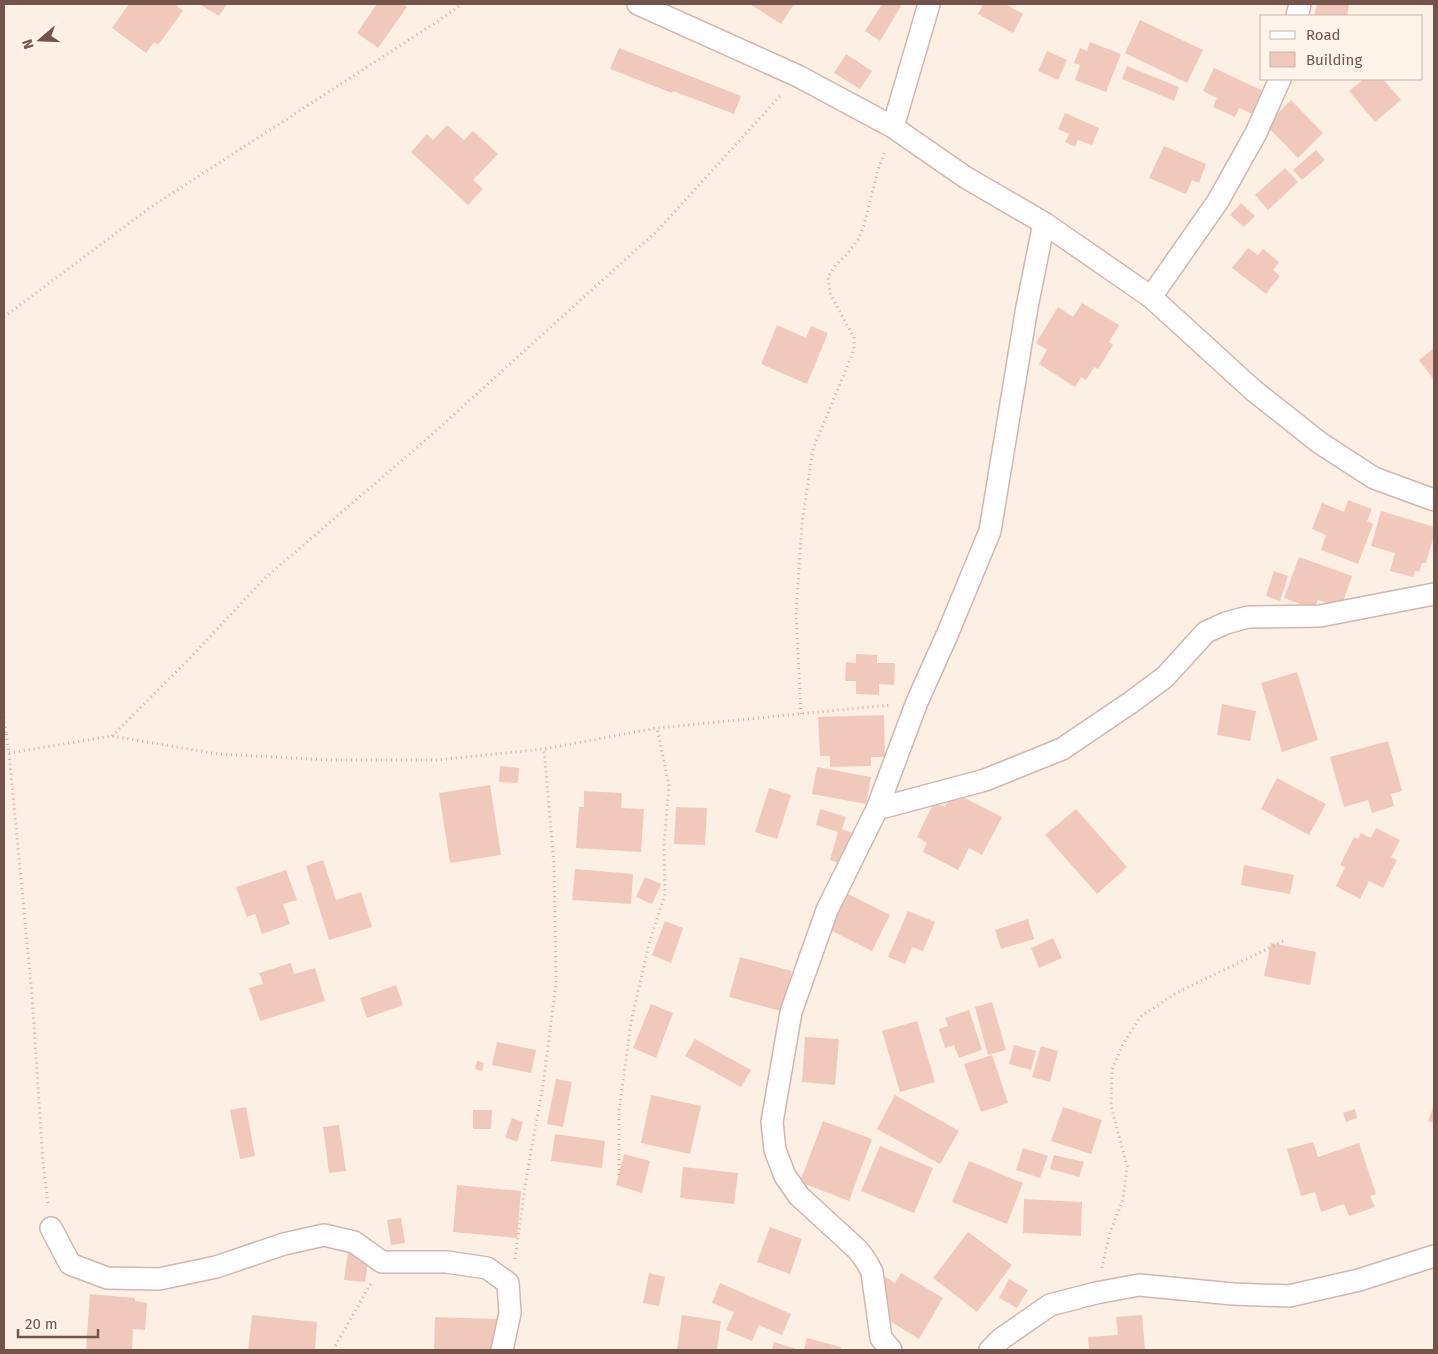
<svg xmlns="http://www.w3.org/2000/svg" width="1438" height="1354" font-family="'Fira Sans',sans-serif">
<style>
.building{fill:#f1c9bc}
.lines{fill:none;stroke-linecap:round;stroke-linejoin:round}
.street-casing{stroke:#cfb7ae;stroke-width:24}
.path{stroke:#d5ac9f;stroke-width:3;stroke-dasharray:1 4;stroke-linecap:butt}
.street{stroke:#fff;stroke-width:21}
</style>
<rect width="100%" height="100%" fill="#fcefe4"/>
<g class="building">
<polygon points="129,4 179,4 177,6 183,11 158,45 154,42 146,53 112,28"/>
<polygon points="199,4 227,4 219,16"/>
<polygon points="377,4 403,4 407,7 378,48 357,33"/>
<polygon points="750,4 794,4 781,24"/>
<polygon points="882,4 898,4 901,6 880,41 865,31"/>
<polygon points="983,4 1005,4 1023,14 1013,33 978,14"/>
<polygon points="1317,4 1349,4 1347,16 1314,16"/>
<polygon points="1140,20 1203,50 1187,83 1125,53"/>
<polygon points="1090,42 1121,54 1106,92 1075,80 1080,65 1074,63 1080,48 1087,51"/>
<polygon points="619,48 741,96 734,114 673,91 672,93 610,69"/>
<polygon points="1047,51 1067,60 1058,80 1038,71"/>
<polygon points="846,54 872,71 860,89 834,73"/>
<polygon points="1127,66 1179,87 1174,101 1122,79"/>
<polygon points="1214,68 1263,91 1252,114 1239,108 1235,117 1213,107 1217,98 1203,91"/>
<polygon points="1364,79 1383,79 1401,100 1375,122 1349,91"/>
<polygon points="1291,100 1323,133 1298,158 1266,125"/>
<polygon points="1065,113 1099,128 1092,145 1078,140 1075,147 1065,142 1069,134 1058,129"/>
<polygon points="447,125 464,140 473,131 498,154 473,180 483,189 468,205 411,152 427,134 433,140"/>
<polygon points="1164,146 1206,164 1199,183 1192,180 1186,194 1149,178"/>
<polygon points="1316,150 1325,160 1302,180 1293,170"/>
<polygon points="1285,168 1298,182 1268,210 1255,195"/>
<polygon points="1241,203 1255,216 1244,227 1230,215"/>
<polygon points="1248,248 1258,255 1263,249 1279,262 1273,270 1280,276 1266,294 1232,268"/>
<polygon points="1082,303 1119,325 1109,342 1113,345 1098,369 1094,367 1086,380 1081,377 1075,387 1039,364 1047,350 1036,343 1058,307 1073,317"/>
<polygon points="777,325 806,338 811,326 828,333 807,384 761,364"/>
<polygon points="1434,348 1434,380 1419,360"/>
<polygon points="1348,500 1372,509 1367,521 1373,524 1358,564 1321,550 1326,535 1312,529 1322,503 1344,512"/>
<polygon points="1381,511 1434,527 1434,535 1426,563 1422,563 1419,572 1415,571 1413,577 1390,571 1395,553 1371,546"/>
<polygon points="1299,557 1352,576 1341,608 1318,600 1314,609 1284,598"/>
<polygon points="1274,571 1288,576 1280,601 1266,596"/>
<polygon points="856,654 877,655 877,663 895,663 894,685 879,684 879,695 856,694 856,681 845,681 846,662 856,663"/>
<polygon points="1297,672 1318,740 1282,752 1261,683"/>
<polygon points="1222,704 1256,711 1250,741 1217,735"/>
<polygon points="884,715 885,757 871,757 871,766 830,767 830,756 820,756 818,717"/>
<polygon points="1388,741 1402,791 1391,794 1394,806 1372,813 1368,800 1344,807 1330,757"/>
<polygon points="500,766 519,768 518,783 499,782"/>
<polygon points="817,767 871,777 866,804 812,794"/>
<polygon points="1277,778 1326,804 1309,835 1261,809"/>
<polygon points="490,785 501,855 450,863 439,793"/>
<polygon points="769,788 791,795 777,839 755,832"/>
<polygon points="584,791 622,793 621,808 644,809 641,852 576,848 579,807 584,807"/>
<polygon points="953,792 1002,817 982,855 969,848 958,870 923,852 927,843 917,837 934,802 945,807"/>
<polygon points="676,807 707,808 705,845 674,844"/>
<polygon points="820,809 846,817 842,829 855,834 846,865 830,860 838,832 816,825"/>
<polygon points="1076,809 1127,867 1097,894 1045,835"/>
<polygon points="1376,828 1400,840 1391,857 1397,860 1383,888 1369,881 1360,899 1336,886 1345,867 1340,865 1354,837 1358,839 1361,833 1371,838"/>
<polygon points="323,860 336,900 361,892 372,927 329,940 306,866"/>
<polygon points="1244,865 1294,875 1290,894 1241,885"/>
<polygon points="575,869 633,874 631,904 572,900"/>
<polygon points="286,870 297,900 283,904 290,924 262,934 255,914 247,917 236,887"/>
<polygon points="645,877 661,884 652,904 636,897"/>
<polygon points="844,892 890,915 872,951 826,928"/>
<polygon points="908,911 935,922 923,951 912,947 905,964 888,957"/>
<polygon points="1028,919 1034,939 1001,949 995,930"/>
<polygon points="665,921 683,928 671,963 652,955"/>
<polygon points="1053,938 1062,958 1039,968 1031,948"/>
<polygon points="1271,943 1316,952 1310,985 1264,976"/>
<polygon points="740,957 792,971 781,1011 729,997"/>
<polygon points="291,963 294,974 315,968 325,1001 260,1021 249,988 263,984 259,973"/>
<polygon points="396,985 403,1005 367,1018 360,998"/>
<polygon points="992,1002 1006,1050 988,1055 975,1007"/>
<polygon points="651,1004 673,1013 656,1058 633,1048"/>
<polygon points="969,1010 982,1050 959,1058 954,1045 945,1048 939,1029 948,1026 945,1018"/>
<polygon points="917,1021 935,1082 900,1092 882,1031"/>
<polygon points="805,1037 839,1039 835,1085 802,1082"/>
<polygon points="695,1039 751,1070 741,1087 685,1056"/>
<polygon points="497,1042 536,1050 531,1073 492,1065"/>
<polygon points="1014,1045 1036,1051 1031,1070 1009,1064"/>
<polygon points="1041,1046 1058,1051 1050,1082 1032,1077"/>
<polygon points="992,1055 1008,1103 981,1112 964,1064"/>
<polygon points="477,1061 484,1063 482,1071 475,1069"/>
<polygon points="556,1079 572,1082 563,1127 547,1124"/>
<polygon points="651,1095 701,1106 690,1154 641,1143"/>
<polygon points="895,1095 959,1131 940,1164 877,1129"/>
<polygon points="1434,1105 1434,1123 1428,1121"/>
<polygon points="246,1107 255,1156 240,1159 230,1110"/>
<polygon points="1063,1107 1102,1120 1091,1154 1051,1141"/>
<polygon points="1355,1109 1357,1118 1346,1122 1343,1113"/>
<polygon points="473,1110 492,1110 491,1129 473,1129"/>
<polygon points="512,1118 523,1122 517,1142 505,1137"/>
<polygon points="823,1121 872,1139 849,1201 800,1182"/>
<polygon points="339,1125 346,1171 329,1173 323,1127"/>
<polygon points="555,1134 605,1141 602,1168 551,1161"/>
<polygon points="1313,1142 1318,1157 1359,1143 1376,1194 1370,1196 1375,1207 1349,1216 1344,1204 1321,1212 1315,1192 1301,1196 1287,1149"/>
<polygon points="880,1146 933,1168 914,1213 861,1191"/>
<polygon points="1023,1148 1048,1156 1040,1178 1016,1170"/>
<polygon points="624,1154 650,1161 642,1193 616,1185"/>
<polygon points="1054,1155 1084,1162 1079,1177 1050,1169"/>
<polygon points="969,1161 1023,1183 1007,1224 952,1202"/>
<polygon points="683,1167 738,1173 734,1204 680,1198"/>
<polygon points="457,1185 521,1191 517,1238 453,1232"/>
<polygon points="1024,1199 1082,1202 1081,1236 1023,1233"/>
<polygon points="401,1218 405,1243 391,1245 387,1220"/>
<polygon points="770,1227 802,1239 790,1274 757,1262"/>
<polygon points="968,1232 1012,1265 977,1312 933,1278"/>
<polygon points="348,1251 369,1254 365,1282 344,1280"/>
<polygon points="649,1273 665,1277 659,1306 643,1303"/>
<polygon points="901,1273 943,1298 919,1339 877,1313 872,1294 884,1276 895,1283"/>
<polygon points="1009,1279 1028,1290 1017,1308 999,1298"/>
<polygon points="720,1283 791,1314 782,1335 759,1325 752,1341 726,1330 734,1312 712,1303"/>
<polygon points="90,1294 135,1298 135,1301 147,1303 145,1330 133,1329 132,1350 86,1350"/>
<polygon points="252,1315 317,1322 315,1350 248,1350"/>
<polygon points="682,1315 721,1321 717,1350 677,1350"/>
<polygon points="1142,1315 1145,1350 1089,1350 1088,1337 1118,1335 1116,1317"/>
<polygon points="435,1317 497,1319 496,1350 434,1350"/>
<polygon points="807,1338 841,1347 840,1350 804,1350"/>
<polygon points="774,1342 800,1350 772,1350"/>
</g>
<g class="lines">
<defs>
<g id="street">
<polyline points="638,4 798,76 893,127 965,177 1044,223 1151,297 1253,390 1320,443 1374,478 1434,500"/>
<polyline points="1297,16 1300,4"/>
<polyline points="893,127 929,4"/>
<polyline points="1151,297 1218,201 1256,133 1280,79"/>
<polyline points="877,809 985,780 1062,749 1130,703 1165,677 1206,632 1226,623 1248,617 1320,616 1434,594"/>
<polyline points="51,1228 70,1264 107,1278 159,1279 216,1267 284,1244 324,1235 354,1242 382,1262 447,1262 487,1268 508,1283 510,1313 502,1350"/>
<polyline points="891,1350 881,1338 872,1272 866,1261 858,1250 799,1196 785,1176 775,1150 772,1122 791,1012 827,910 877,809 917,702 947,635 990,531 1027,307 1044,223"/>
<polyline points="990,1350 1001,1339 1050,1305 1096,1293 1139,1285 1233,1294 1289,1296 1359,1280 1434,1256"/>
</g>
</defs>
<use href="#street" class="street-casing"/>
<g class="path">
<polyline points="4,317 151,207 435,23 462,4"/>
<polyline points="801,714 796,613 802,523 813,449 854,350 854,338 830,293 828,277 836,265 848,253 859,238 864,225 878,170 885,151"/>
<polyline points="4,717 6,734 4,734"/>
<polyline points="6,734 9,753 32,995 43,1163 48,1204"/>
<polyline points="112,736 188,660 265,578 428,438 658,230 781,95"/>
<polyline points="9,753 112,736 218,754 331,760 436,760 544,749 657,728 890,705"/>
<polyline points="619,1175 619,1111 631,1022 650,940 665,894 664,844 669,786 657,728"/>
<polyline points="515,1259 525,1186 544,1079 556,983 554,865 544,749"/>
<polyline points="1102,1268 1110,1232 1123,1200 1127,1166 1111,1106 1112,1070 1123,1044 1140,1017 1176,993 1286,940"/>
<polyline points="333,1350 371,1283"/>
</g>
<use href="#street" class="street"/>
</g>
<rect width="1438" height="1354" fill="none" stroke="#74534a" stroke-width="10"/>
<rect x="1260" y="15" width="162" height="65" fill="#fff4ea" stroke="#c7b4aa"/>
<rect x="1270" y="31" width="25" height="8" fill="#ffffff" stroke="#c7b4aa"/>
<text x="1306" y="40" font-size="15" fill="#74534a">Road</text>
<rect x="1270" y="52" width="25" height="15" fill="#f1c9bc" stroke="#c7b4aa"/>
<text x="1306" y="65" font-size="15" fill="#74534a">Building</text>
<g transform="translate(40 40) rotate(251)" stroke="#fff4ea" stroke-width="4" paint-order="stroke">
<path d="M0-4L9 19L0 12L-9 19Z" fill="#74534a"/>
<text y="-8" font-size="14" font-weight="bold" text-anchor="middle" fill="#74534a">N</text>
</g>
<path d="M18 1329v8h80v-8" fill="none" stroke="#74534a" stroke-width="2.5"/>
<text x="25" y="1329" font-size="15" fill="#74534a" stroke="#fff4ea" stroke-width="4" paint-order="stroke">20 m</text>
</svg>
